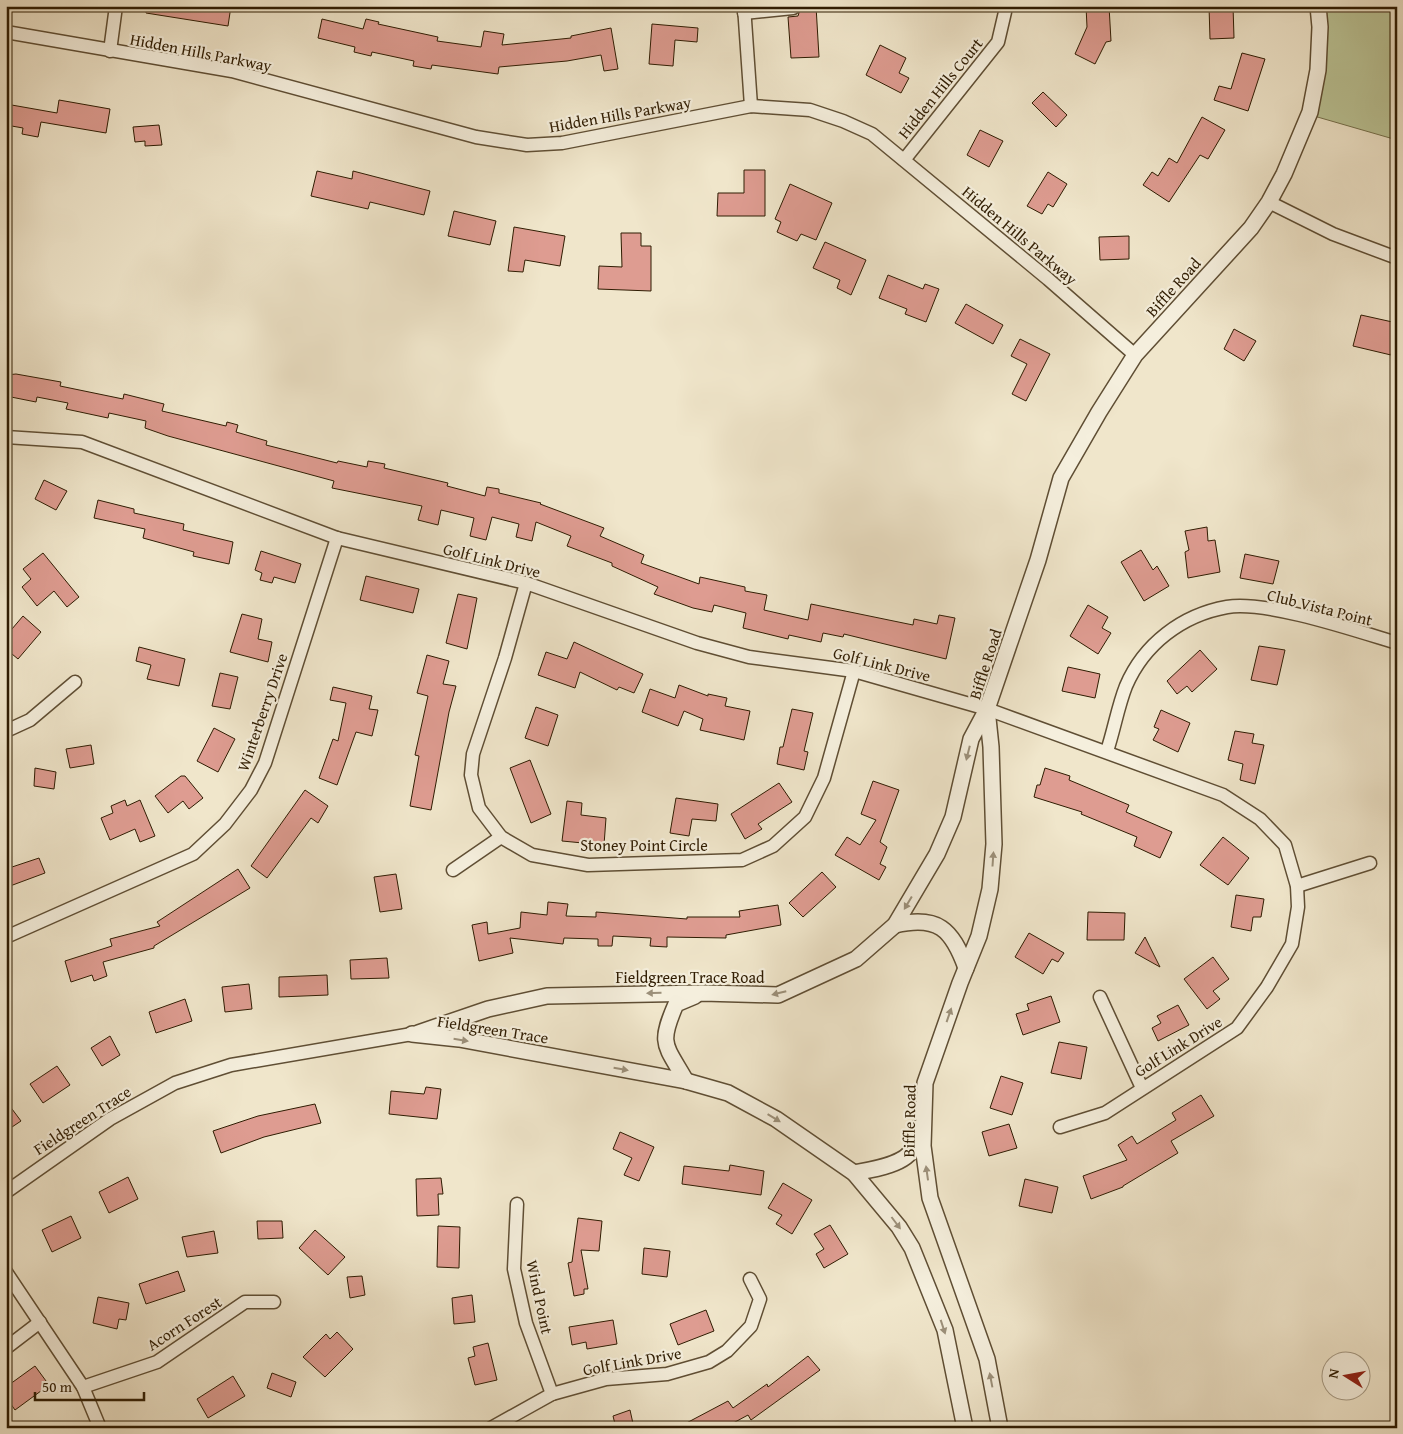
<svg xmlns="http://www.w3.org/2000/svg" width="1403" height="1434" font-family="'Gentium Book Plus',serif">
<style>
.green{fill:#bbc496;stroke:#75704c}
.building{fill:#de9c91;stroke:#2f1c02}
.lines{fill:none;stroke-linecap:round;stroke-linejoin:round}
.minor-casing{stroke:#5f4e34;stroke-width:15}
.tertiary-casing{stroke:#5f4e34;stroke-width:18}
.minor{stroke:#f5efdd;stroke-width:12}
.tertiary{stroke:#f5efdd;stroke-width:15}
.oneway{fill:#9c907a}
.labels{text-anchor:middle;stroke-width:4.5;stroke-linejoin:round;paint-order:stroke}
.street-label{font-size:16px;fill:#2f1c02;stroke:#f5efdd}
</style>
<rect width="100%" height="100%" fill="#f0e6cb"/>
<filter id="stains"><feTurbulence type="fractalNoise" baseFrequency=".004" numOctaves="4"/><feColorMatrix values="0 0 0 0 .2 0 0 0 0 .09 0 0 0 0 .02 0 0 0 .5 -.17"/></filter>
<radialGradient id="worn" r=".72"><stop offset=".6" stop-color="#630" stop-opacity="0"/><stop offset="1" stop-color="#630" stop-opacity=".3"/></radialGradient>
<polygon class="green" points="1323,6 1397,6 1397,140 1314,116"/>
<g class="building">
<polygon points="146,6 231,6 228,26 146,13"/>
<polygon points="801,6 816,6 819,57 791,58 788,17 798,16"/>
<polygon points="1086,6 1109,6 1111,41 1106,42 1095,64 1075,54 1087,27"/>
<polygon points="1209,6 1233,6 1234,38 1210,39"/>
<polygon points="322,19 363,29 366,19 379,22 378,24 438,37 437,41 481,47 484,31 504,34 502,45 571,38 571,36 611,28 618,69 604,71 601,55 567,61 499,67 498,74 432,65 431,69 413,66 414,61 372,52 371,56 354,52 355,47 318,38"/>
<polygon points="652,24 698,28 697,42 675,40 673,66 649,64"/>
<polygon points="880,45 906,58 899,73 909,78 901,93 866,75"/>
<polygon points="1242,53 1265,59 1248,111 1214,100 1219,86 1231,89"/>
<polygon points="1043,92 1067,115 1056,127 1032,103"/>
<polygon points="59,100 110,109 106,133 41,122 38,137 22,134 23,128 6,125 6,104 57,113"/>
<polygon points="1202,117 1225,130 1208,159 1200,155 1169,202 1143,185 1152,172 1158,176 1169,158 1177,163"/>
<polygon points="159,125 162,145 145,146 145,141 135,142 133,127"/>
<polygon points="980,130 1003,141 989,167 967,155"/>
<polygon points="744,170 765,170 765,216 717,216 718,193 744,193"/>
<polygon points="317,171 352,179 353,171 430,191 424,215 370,202 368,209 311,196"/>
<polygon points="1048,172 1067,184 1053,207 1048,204 1042,214 1027,206"/>
<polygon points="790,184 832,203 816,240 801,234 797,241 777,232 781,222 775,219"/>
<polygon points="454,211 496,221 490,245 448,236"/>
<polygon points="514,227 565,236 560,266 525,260 523,272 508,271"/>
<polygon points="621,233 641,233 641,246 651,246 651,291 598,289 599,266 622,267"/>
<polygon points="1129,236 1129,259 1100,260 1099,237"/>
<polygon points="825,242 866,260 851,295 837,288 840,280 813,268"/>
<polygon points="888,275 923,289 925,284 939,289 926,322 905,314 907,309 879,298"/>
<polygon points="966,304 1003,325 993,344 955,323"/>
<polygon points="1361,315 1397,323 1397,351 1392,350 1391,355 1353,346"/>
<polygon points="1234,329 1256,341 1244,361 1224,349"/>
<polygon points="1020,339 1050,354 1026,401 1012,394 1027,364 1011,356"/>
<polygon points="16,374 61,382 60,386 123,399 124,394 164,404 162,411 226,426 227,422 238,425 236,432 267,441 266,445 337,463 338,461 367,467 368,461 385,464 384,468 448,483 447,486 485,496 487,487 499,489 499,493 541,503 540,504 604,528 600,536 644,555 641,563 699,584 700,577 745,587 745,591 767,595 764,610 808,620 811,604 913,625 914,619 937,624 939,615 955,618 946,659 844,634 843,637 823,633 821,642 789,635 788,639 743,628 746,613 714,605 712,612 693,608 654,594 658,587 612,566 612,563 567,546 571,536 536,522 532,541 516,537 519,524 492,517 486,540 470,536 474,518 441,510 438,525 418,520 422,506 332,488 334,481 168,436 145,428 146,421 109,413 108,418 66,409 68,403 37,397 36,402 6,396 6,375"/>
<polygon points="44,480 67,491 56,510 35,499"/>
<polygon points="98,500 134,509 134,513 184,524 183,530 233,542 229,564 193,556 194,552 143,538 145,529 94,518"/>
<polygon points="1207,527 1208,541 1215,540 1220,572 1188,578 1185,552 1189,550 1185,531"/>
<polygon points="1141,550 1153,570 1157,566 1169,586 1144,601 1121,562"/>
<polygon points="261,551 301,564 295,583 274,577 272,583 260,580 262,573 255,570"/>
<polygon points="43,553 79,597 67,607 54,591 37,606 22,587 31,579 23,569"/>
<polygon points="1245,554 1279,561 1273,584 1240,578"/>
<polygon points="366,576 419,589 413,613 360,600"/>
<polygon points="458,594 477,598 467,649 446,643"/>
<polygon points="1088,605 1108,617 1102,628 1111,633 1098,654 1070,636"/>
<polygon points="242,614 262,619 258,639 272,642 268,662 230,652"/>
<polygon points="23,616 41,632 18,659 6,649 6,636"/>
<polygon points="574,642 643,674 634,693 619,687 617,690 580,672 575,688 538,675 546,652 567,659"/>
<polygon points="1259,646 1285,650 1277,685 1251,680"/>
<polygon points="139,647 185,659 179,686 147,679 151,665 136,661"/>
<polygon points="1200,650 1217,669 1192,692 1187,686 1177,694 1167,681"/>
<polygon points="427,655 449,661 443,684 456,686 449,712 431,810 410,806 419,756 415,755 428,696 417,693"/>
<polygon points="1068,667 1100,674 1095,698 1062,691"/>
<polygon points="220,673 238,677 230,709 212,706"/>
<polygon points="679,685 708,696 708,694 727,698 725,706 750,711 744,740 700,730 703,719 684,711 678,726 642,712 650,689 675,698"/>
<polygon points="333,687 372,696 369,709 378,710 372,736 356,732 337,785 319,778 333,739 338,741 346,703 330,700"/>
<polygon points="536,707 558,715 548,746 525,738"/>
<polygon points="792,709 813,713 804,751 808,752 804,770 777,764 780,747 783,747"/>
<polygon points="1161,710 1190,723 1178,752 1153,740 1159,729 1154,727"/>
<polygon points="214,728 235,739 218,772 197,761"/>
<polygon points="1235,731 1254,734 1252,743 1264,745 1255,784 1240,780 1243,764 1228,760"/>
<polygon points="91,745 94,764 70,768 66,749"/>
<polygon points="530,760 551,814 531,823 510,768"/>
<polygon points="35,768 56,772 54,789 34,786"/>
<polygon points="1045,768 1070,776 1069,780 1129,805 1126,812 1172,832 1160,858 1134,846 1137,837 1081,814 1082,812 1034,797 1037,785 1040,785"/>
<polygon points="181,776 185,776 203,798 189,809 183,801 168,813 155,796"/>
<polygon points="873,781 899,790 880,842 887,847 880,864 886,867 879,880 835,855 847,837 860,845 876,820 861,814"/>
<polygon points="779,783 792,802 758,824 762,829 745,839 731,814"/>
<polygon points="305,790 328,806 318,823 311,818 267,878 251,866"/>
<polygon points="676,798 718,804 716,821 692,819 689,836 670,833"/>
<polygon points="125,800 127,806 140,800 155,836 140,842 135,829 110,840 101,818 113,813 111,806"/>
<polygon points="567,801 582,803 581,815 606,818 604,845 562,841"/>
<polygon points="1223,837 1249,858 1228,885 1200,865"/>
<polygon points="39,858 45,873 10,886 6,869"/>
<polygon points="238,869 250,888 154,946 154,948 103,962 107,976 94,981 92,975 71,982 65,961 112,946 110,939 160,926 157,922"/>
<polygon points="822,872 836,887 803,917 789,903"/>
<polygon points="396,874 402,909 380,912 374,877"/>
<polygon points="1236,895 1264,899 1261,917 1253,917 1251,931 1231,927"/>
<polygon points="548,902 568,904 566,916 596,917 596,912 687,919 687,917 740,917 739,911 778,905 781,925 726,935 726,938 667,937 667,947 650,946 651,938 613,936 612,946 598,946 598,939 564,938 563,944 510,938 513,953 479,961 472,925 487,922 488,934 520,928 521,912 547,915"/>
<polygon points="1088,912 1125,913 1124,940 1087,940"/>
<polygon points="1029,933 1064,953 1058,962 1052,959 1043,974 1015,957"/>
<polygon points="1145,937 1160,967 1135,953"/>
<polygon points="1213,957 1229,979 1213,991 1220,999 1207,1009 1184,979"/>
<polygon points="387,958 389,978 351,979 350,960"/>
<polygon points="327,975 328,995 279,997 279,977"/>
<polygon points="249,984 252,1009 225,1012 222,987"/>
<polygon points="1051,996 1060,1022 1023,1035 1016,1014 1029,1010 1027,1004"/>
<polygon points="185,999 192,1021 156,1033 149,1012"/>
<polygon points="1178,1005 1189,1025 1158,1041 1152,1028 1161,1023 1157,1016"/>
<polygon points="110,1036 120,1055 102,1066 91,1048"/>
<polygon points="1059,1042 1087,1047 1081,1079 1051,1073"/>
<polygon points="57,1066 70,1085 43,1103 30,1084"/>
<polygon points="1001,1076 1023,1083 1012,1115 990,1108"/>
<polygon points="426,1087 441,1089 437,1119 389,1114 391,1091 424,1094"/>
<polygon points="1201,1095 1214,1116 1171,1141 1178,1153 1123,1186 1123,1187 1091,1199 1083,1176 1127,1160 1118,1145 1132,1136 1137,1144 1176,1120 1172,1113"/>
<polygon points="6,1101 21,1121 6,1131"/>
<polygon points="315,1104 321,1123 264,1137 221,1153 213,1131 258,1116"/>
<polygon points="1009,1124 1017,1148 989,1156 982,1132"/>
<polygon points="620,1132 654,1147 639,1181 624,1175 632,1158 613,1149"/>
<polygon points="730,1165 764,1171 761,1195 682,1184 684,1166 729,1171"/>
<polygon points="128,1177 138,1199 109,1213 99,1192"/>
<polygon points="441,1178 443,1194 438,1194 439,1215 417,1216 416,1179"/>
<polygon points="1025,1179 1058,1187 1052,1213 1019,1206"/>
<polygon points="783,1183 812,1200 792,1234 776,1224 782,1215 768,1208"/>
<polygon points="71,1216 81,1238 52,1252 42,1230"/>
<polygon points="578,1218 602,1221 599,1251 581,1250 588,1289 584,1289 584,1294 574,1296 568,1263 572,1262"/>
<polygon points="257,1221 282,1221 283,1238 258,1239"/>
<polygon points="830,1225 848,1254 824,1268 816,1254 824,1249 814,1234"/>
<polygon points="438,1226 460,1227 459,1268 437,1267"/>
<polygon points="315,1230 345,1257 328,1275 299,1248"/>
<polygon points="214,1231 218,1253 187,1257 182,1237"/>
<polygon points="644,1248 670,1251 667,1277 642,1274"/>
<polygon points="178,1271 185,1291 146,1304 139,1284"/>
<polygon points="362,1276 365,1295 350,1298 347,1277"/>
<polygon points="472,1295 475,1322 454,1324 452,1298"/>
<polygon points="98,1297 129,1303 126,1320 119,1319 117,1329 93,1323"/>
<polygon points="706,1310 714,1331 678,1345 670,1324"/>
<polygon points="613,1320 617,1344 587,1349 586,1342 572,1345 569,1327"/>
<polygon points="337,1332 353,1349 325,1377 303,1357 326,1334 330,1339"/>
<polygon points="488,1343 497,1380 475,1385 468,1358 475,1356 473,1347"/>
<polygon points="808,1356 820,1370 751,1420 748,1415 724,1428 677,1428 728,1401 733,1408 767,1384 768,1387"/>
<polygon points="35,1366 49,1385 15,1410 6,1397 6,1387"/>
<polygon points="272,1373 296,1382 291,1397 267,1388"/>
<polygon points="233,1376 245,1396 208,1418 197,1399"/>
<polygon points="630,1410 634,1428 616,1428 613,1416"/>
</g>
<g class="lines">
<defs>
<g id="minor">
<polyline points="744,6 751,106"/>
<polyline points="744,13 793,8"/>
<polyline points="6,32 232,71 476,137 527,145 562,143 751,106 810,110 843,121 872,134 1048,279 1135,355"/>
<polyline points="110,51 116,6"/>
<polyline points="904,160 998,42 1005,12 1005,6"/>
<polyline points="1269,202 1333,234 1397,258"/>
<polyline points="6,437 82,442 337,538 526,583 697,643 749,657 854,671 987,709 1223,795 1260,819 1285,845 1297,886 1298,907 1292,944 1267,987 1237,1028 1105,1113 1060,1127"/>
<polyline points="526,583 505,658 473,754 471,775 479,808 501,837 532,855 588,865 742,860 773,846 805,817 824,778 854,671"/>
<polyline points="6,731 30,720 75,682"/>
<path d="M1107,751C1114,730 1118,706 1126,686C1144,644 1182,615 1227,607C1266,600 1357,631 1397,643"/>
<polyline points="453,870 501,837"/>
<polyline points="1297,886 1370,863"/>
<polyline points="6,937 193,854 225,824 251,790 265,763 337,538"/>
<polyline points="1100,997 1142,1088"/>
<polyline points="6,1192 110,1119 175,1083 231,1065 412,1034"/>
<polyline points="517,1204 514,1269 526,1323 552,1394"/>
<polyline points="6,1272 83,1387 100,1428"/>
<polyline points="6,1348 40,1322"/>
<polyline points="83,1387 157,1362 245,1302 274,1302"/>
<polyline points="491,1428 552,1394 606,1379 667,1374 709,1362 727,1351 751,1326 760,1299 750,1279"/>
</g>
<g id="tertiary">
<path d="M895,925C938,915 952,929 966,968"/>
<polyline points="418,1033 488,1009 547,996 703,993 778,995 856,959 895,925 937,854 953,817 971,739 987,709"/>
<polyline points="412,1034 459,1039 686,1081 728,1093 776,1119 854,1173 899,1227 912,1248 945,1330 965,1428"/>
<path d="M686,1081C665,1044 658,1045 676,1004L695,996"/>
<path d="M854,1173C870,1170 906,1165 913,1148C915,1142 915,1135 917,1128"/>
<polyline points="1000,1428 987,1359 930,1198 923,1146 925,1083 960,983 979,936 990,889 994,844 991,747 987,709 1038,560 1061,478 1099,412 1135,355 1251,228 1269,202 1284,174 1310,112 1318,70 1320,27 1318,6"/>
</g>
</defs>
<use href="#minor" class="minor-casing"/>
<use href="#tertiary" class="tertiary-casing"/>
<use href="#minor" class="minor"/>
<use href="#tertiary" class="tertiary"/>
</g>
<defs><path id="oneway-solid" d="M-6-.8H1V-3.2L6.5 0L1 3.2V.8H-6Z" transform="scale(1.25)"/></defs>
<g class="oneway">
<use href="#oneway-solid" transform="translate(968 753) rotate(104)"/>
<use href="#oneway-solid" transform="translate(993 859) rotate(-86)"/>
<use href="#oneway-solid" transform="translate(908 903) rotate(121)"/>
<use href="#oneway-solid" transform="translate(654 993) rotate(179)"/>
<use href="#oneway-solid" transform="translate(779 993) rotate(166)"/>
<use href="#oneway-solid" transform="translate(949 1015) rotate(-71)"/>
<use href="#oneway-solid" transform="translate(461 1040) rotate(9)"/>
<use href="#oneway-solid" transform="translate(621 1069) rotate(10)"/>
<use href="#oneway-solid" transform="translate(774 1118) rotate(31)"/>
<use href="#oneway-solid" transform="translate(927 1173) rotate(-98)"/>
<use href="#oneway-solid" transform="translate(896 1223) rotate(53)"/>
<use href="#oneway-solid" transform="translate(943 1327) rotate(72)"/>
<use href="#oneway-solid" transform="translate(991 1380) rotate(-101)"/>
</g>
<g class="labels">
<g class="street-label">
<text transform="translate(201 52) rotate(11)" y="6">Hidden Hills Parkway</text>
<text transform="translate(940 88) rotate(-51)" y="6">Hidden Hills Court</text>
<text transform="translate(620 114) rotate(-10)" y="6">Hidden Hills Parkway</text>
<text transform="translate(1020 235) rotate(40)" y="6">Hidden Hills Parkway</text>
<text transform="translate(1173 287) rotate(-48)" y="6">Biffle Road</text>
<text transform="translate(492 560) rotate(14)" y="6">Golf Link Drive</text>
<text transform="translate(1320 607) rotate(14)" y="6">Club Vista Point</text>
<text transform="translate(882 664) rotate(14)" y="6">Golf Link Drive</text>
<text transform="translate(985 664) rotate(-72)" y="6">Biffle Road</text>
<text transform="translate(262 712) rotate(-71)" y="6">Winterberry Drive</text>
<text x="644" y="851">Stoney Point Circle</text>
<text x="690" y="983">Fieldgreen Trace Road</text>
<text transform="translate(493 1029) rotate(9)" y="6">Fieldgreen Trace</text>
<text transform="translate(1178 1046) rotate(-32)" y="6">Golf Link Drive</text>
<text transform="translate(82 1120) rotate(-33)" y="6">Fieldgreen Trace</text>
<text transform="translate(909 1121) rotate(-89)" y="6">Biffle Road</text>
<text transform="translate(540 1297) rotate(78)" y="6">Wind Point</text>
<text transform="translate(184 1323) rotate(-33)" y="6">Acorn Forest</text>
<text transform="translate(632 1361) rotate(-10)" y="6">Golf Link Drive</text>
</g>
</g>
<rect width="1403" height="1434" fill="none" stroke="#f0e6cb" stroke-width="25"/>
<rect x="8" y="8" width="1388" height="1419" fill="none" stroke="#2f1c02" stroke-width="2.5"/>
<rect x="12" y="12" width="1378" height="1409" fill="none" stroke="#2f1c02"/>
<g transform="translate(1346 1376) rotate(281)"><circle r="24" fill="#f5efdd" stroke="#a69b85"/>
<path d="M0-4L9 19L0 12L-9 19Z" fill="#8f2418"/>
<text y="-8" font-size="14" font-weight="bold" text-anchor="middle" fill="#2f1c02">N</text>
</g>
<path d="M35 1392v8h109v-8" fill="none" stroke="#2f1c02" stroke-width="2.5"/>
<text x="42" y="1392" font-size="15" fill="#2f1c02" stroke="#f5efdd" stroke-width="4" paint-order="stroke">50 m</text>
<rect width="100%" height="100%" filter="url(#stains)"/>
<rect width="100%" height="100%" fill="url(#worn)"/>
</svg>
